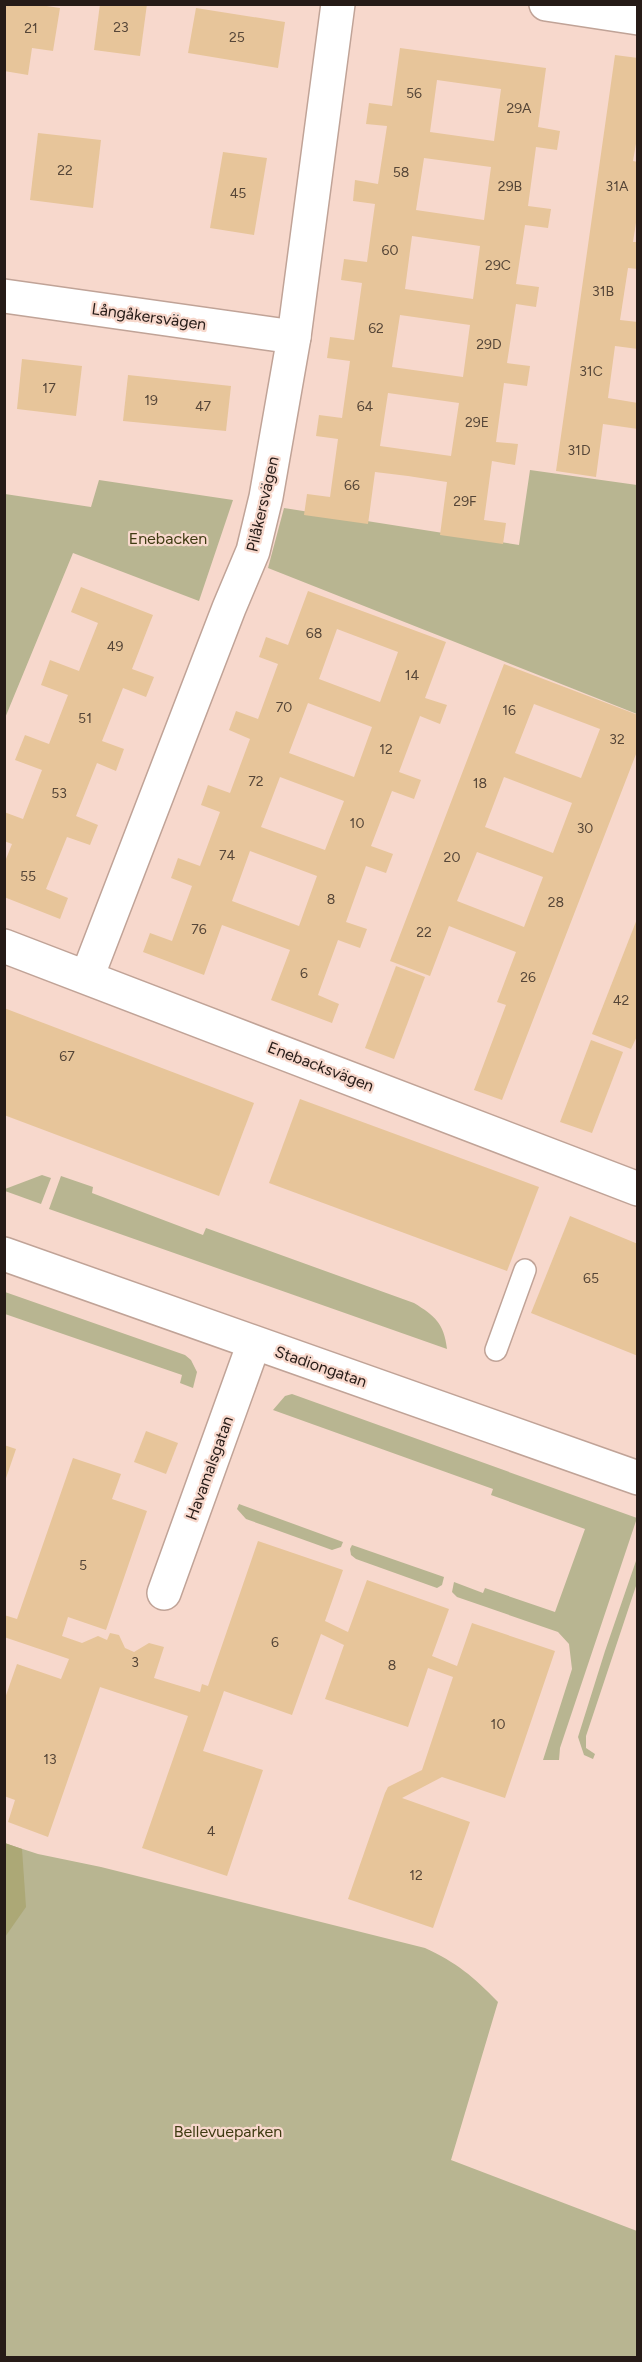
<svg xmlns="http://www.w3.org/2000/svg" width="642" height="2362" font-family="Figtree,sans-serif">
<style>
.green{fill:#b8b591}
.forest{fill:#aca876}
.building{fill:#e7c59a;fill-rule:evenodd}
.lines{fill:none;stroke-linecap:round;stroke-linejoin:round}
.service-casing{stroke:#c0a397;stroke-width:24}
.minor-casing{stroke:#c0a397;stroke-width:36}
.tertiary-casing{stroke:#c0a397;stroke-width:36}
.service{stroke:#fff;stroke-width:21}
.minor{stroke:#fff;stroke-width:33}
.tertiary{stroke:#fff;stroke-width:33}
.labels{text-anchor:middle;stroke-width:4.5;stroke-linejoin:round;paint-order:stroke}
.number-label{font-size:14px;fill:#564638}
.street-label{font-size:16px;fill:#261b17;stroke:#f7d8cc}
.park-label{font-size:16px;fill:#3f3b12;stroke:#f7d8cc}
</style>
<rect width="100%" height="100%" fill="#f7d8cc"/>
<g class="green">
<polygon points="530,470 637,485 637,714 268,568 284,508 519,545"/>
<polygon points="99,480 233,500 199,601 73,553 5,718 5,494 91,507"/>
<polygon points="42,1175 51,1178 41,1204 5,1191 5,1189"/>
<path d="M61,1176L93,1187L92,1193L203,1235L206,1228L414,1303C435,1316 444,1323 447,1349L49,1209Z"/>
<polygon points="5,1292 185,1355 191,1360 197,1372 193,1388 180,1383 182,1375 5,1314"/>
<polygon points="292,1394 637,1518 560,1748 559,1760 543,1760 572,1669 569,1644 558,1632 457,1597 452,1592 454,1582 483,1593 485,1588 555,1612 585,1529 491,1495 493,1489 273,1410 285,1396"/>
<polygon points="239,1504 343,1542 341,1547 332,1550 246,1519 237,1509"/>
<polygon points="352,1545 444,1577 442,1585 437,1588 356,1559 351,1555 350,1549"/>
<polygon points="637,1558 637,1583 586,1736 586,1748 595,1754 593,1759 584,1755 578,1737 605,1651"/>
<path d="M4,1843L38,1854L101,1867L425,1948C457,1963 473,1976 498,2002L451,2160L637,2231V2357H5Z"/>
</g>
<polygon class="forest" points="5,1843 22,1849 26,1907 5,1937"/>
<g class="building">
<polygon points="100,4 147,4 140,56 94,50"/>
<polygon points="4,5 40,5 60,8 53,51 32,48 28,75 4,71"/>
<polygon points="196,8 285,22 278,68 188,53"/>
<path d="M400,48L546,68L538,127L560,131L557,150L536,147L528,206L551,209L548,228L525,225L516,284L539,287L536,307L516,304L507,363L530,366L527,386L504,383L496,442L518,444L515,465L492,461L484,520L506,523L503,544L440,535L447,482L408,476L375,472L368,524L304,515L307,494L330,497L338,439L316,436L319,415L342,418L350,361L327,358L330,337L354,340L362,283L341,280L344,259L367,262L375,204L353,201L355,180L378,184L387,126L366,124L369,103L392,106ZM437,80L501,89L494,141L430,132ZM424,158L491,167L484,220L416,210ZM412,236L480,246L473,299L405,289ZM400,315L470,325L463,377L392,367ZM388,393L459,403L451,456L380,446Z"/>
<polygon points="615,55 638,58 638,132 633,161 638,162 638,210 633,242 638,242 638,269 628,268 620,320 638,322 638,349 615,346 608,398 638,403 638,429 603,424 596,477 556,471"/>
<polygon points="38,133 101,140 93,208 30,200"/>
<polygon points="223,152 267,158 254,235 210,228"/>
<polygon points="22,359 82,366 76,416 17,409"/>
<polygon points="128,375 231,386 226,431 123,421"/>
<polygon points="81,587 153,615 132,669 154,677 146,697 123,688 102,741 124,749 116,771 97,763 76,816 98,825 90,845 67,837 46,889 68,898 60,919 4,897 4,864 12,844 4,841 4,812 23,819 42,770 15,760 25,735 49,744 68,695 41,685 50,660 79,671 98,623 71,612"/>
<path d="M308,591L446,642L425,698L447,705L440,724L420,716L399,772L421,780L414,799L392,791L371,846L393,854L386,873L366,866L346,922L367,929L360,948L338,940L318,995L339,1004L332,1023L271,1000L290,950L222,925L204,975L143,952L150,933L172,941L192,886L171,878L178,858L200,866L220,812L201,805L208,785L230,793L250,739L229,730L236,711L258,719L278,664L259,657L266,637L288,645ZM337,629L398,652L380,702L319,679ZM308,703L372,727L354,777L289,753ZM280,777L344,801L325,850L261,827ZM250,851L317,876L299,926L232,901Z"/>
<path d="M504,664L638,715V749L502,1100L474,1090L506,1005L497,1002L516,952L449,926L430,976L390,961ZM534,704L600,729L581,778L515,753ZM504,777L572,803L553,853L485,827ZM477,852L543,877L524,927L457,901Z"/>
<polygon points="637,919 638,1034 631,1049 592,1034"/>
<polygon points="396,966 425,977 394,1059 365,1048"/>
<polygon points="4,1008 254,1103 219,1196 4,1115"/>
<polygon points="591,1040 623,1052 592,1133 560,1122"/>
<polygon points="300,1099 539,1187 507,1271 269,1183"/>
<polygon points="570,1216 638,1244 638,1356 531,1313"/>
<polygon points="146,1431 178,1443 166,1474 134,1462"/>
<polygon points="4,1445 16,1449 5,1481 4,1481"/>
<polygon points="73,1458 121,1474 112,1499 147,1511 106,1630 68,1617 62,1636 82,1643 98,1636 107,1640 110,1633 119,1635 125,1648 134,1652 149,1643 164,1647 154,1678 200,1692 202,1684 208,1686 258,1541 343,1570 325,1621 348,1632 367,1580 449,1609 432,1656 457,1666 472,1623 555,1651 505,1798 442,1777 402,1798 470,1822 433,1928 348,1899 385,1793 388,1787 422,1770 453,1677 428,1668 408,1727 325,1699 344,1645 321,1634 292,1715 224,1691 203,1751 263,1770 227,1876 142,1848 188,1716 100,1687 48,1837 8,1822 15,1800 4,1796 4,1701 17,1664 61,1679 69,1659 4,1637 4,1615 17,1619"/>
</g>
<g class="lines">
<defs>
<polyline id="service" points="496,1350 525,1270"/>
<g id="minor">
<polyline points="546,4 638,18"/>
<polyline points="4,296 294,337"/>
<polyline points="4,946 638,1189"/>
<polyline points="87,977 229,608 253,551 266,497 294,337 338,4"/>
<polyline points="164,1593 254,1343"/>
</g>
<polyline id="tertiary" points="4,1254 638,1478"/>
</defs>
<use href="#service" class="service-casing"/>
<use href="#minor" class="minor-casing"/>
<use href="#tertiary" class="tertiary-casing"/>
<use href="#service" class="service"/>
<use href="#minor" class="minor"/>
<use href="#tertiary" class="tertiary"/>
</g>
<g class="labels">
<g class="number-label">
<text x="121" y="32">23</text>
<text x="31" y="33">21</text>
<text x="237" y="42">25</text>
<text x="414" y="98">56</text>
<text x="519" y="113">29A</text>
<text x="65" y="175">22</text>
<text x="401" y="177">58</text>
<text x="510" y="191">29B</text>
<text x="617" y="191">31A</text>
<text x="238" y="198">45</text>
<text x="390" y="255">60</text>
<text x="498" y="270">29C</text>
<text x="603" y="296">31B</text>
<text x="376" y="333">62</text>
<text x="489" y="349">29D</text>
<text x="591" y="376">31C</text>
<text x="49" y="393">17</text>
<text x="151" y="405">19</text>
<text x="203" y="411">47</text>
<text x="365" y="411">64</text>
<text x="477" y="427">29E</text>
<text x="579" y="455">31D</text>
<text x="352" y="490">66</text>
<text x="465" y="506">29F</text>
<text x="314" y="638">68</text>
<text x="115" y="651">49</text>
<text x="412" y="680">14</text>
<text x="284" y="712">70</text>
<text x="509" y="715">16</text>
<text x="85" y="723">51</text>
<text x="617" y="744">32</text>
<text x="386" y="754">12</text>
<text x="256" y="786">72</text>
<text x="480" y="788">18</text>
<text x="59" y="798">53</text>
<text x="357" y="828">10</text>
<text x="585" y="833">30</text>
<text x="227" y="860">74</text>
<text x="452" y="862">20</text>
<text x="28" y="881">55</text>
<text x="331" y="904">8</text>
<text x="556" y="907">28</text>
<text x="199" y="934">76</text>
<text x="424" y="937">22</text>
<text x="304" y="978">6</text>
<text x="528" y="982">26</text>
<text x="621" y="1005">42</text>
<text x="67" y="1061">67</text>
<text x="591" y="1283">65</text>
<text x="83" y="1570">5</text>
<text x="275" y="1647">6</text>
<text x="135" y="1667">3</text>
<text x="392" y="1670">8</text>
<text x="498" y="1729">10</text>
<text x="50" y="1764">13</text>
<text x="211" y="1836">4</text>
<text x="416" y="1880">12</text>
</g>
<g class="street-label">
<text transform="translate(149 316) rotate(8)" y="6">Långåkersvägen</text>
<text transform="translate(262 504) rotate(-77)" y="6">Pilåkersvägen</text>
<text transform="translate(321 1066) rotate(21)" y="6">Enebacksvägen</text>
<text transform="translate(321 1366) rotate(19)" y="6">Stadiongatan</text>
<text transform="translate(209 1468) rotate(-70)" y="6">Havamalsgatan</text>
</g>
<g class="park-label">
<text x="168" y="544">Enebacken</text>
<text x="228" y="2137">Bellevueparken</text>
</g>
</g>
<rect width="642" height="2362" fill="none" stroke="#261b17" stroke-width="12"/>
</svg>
